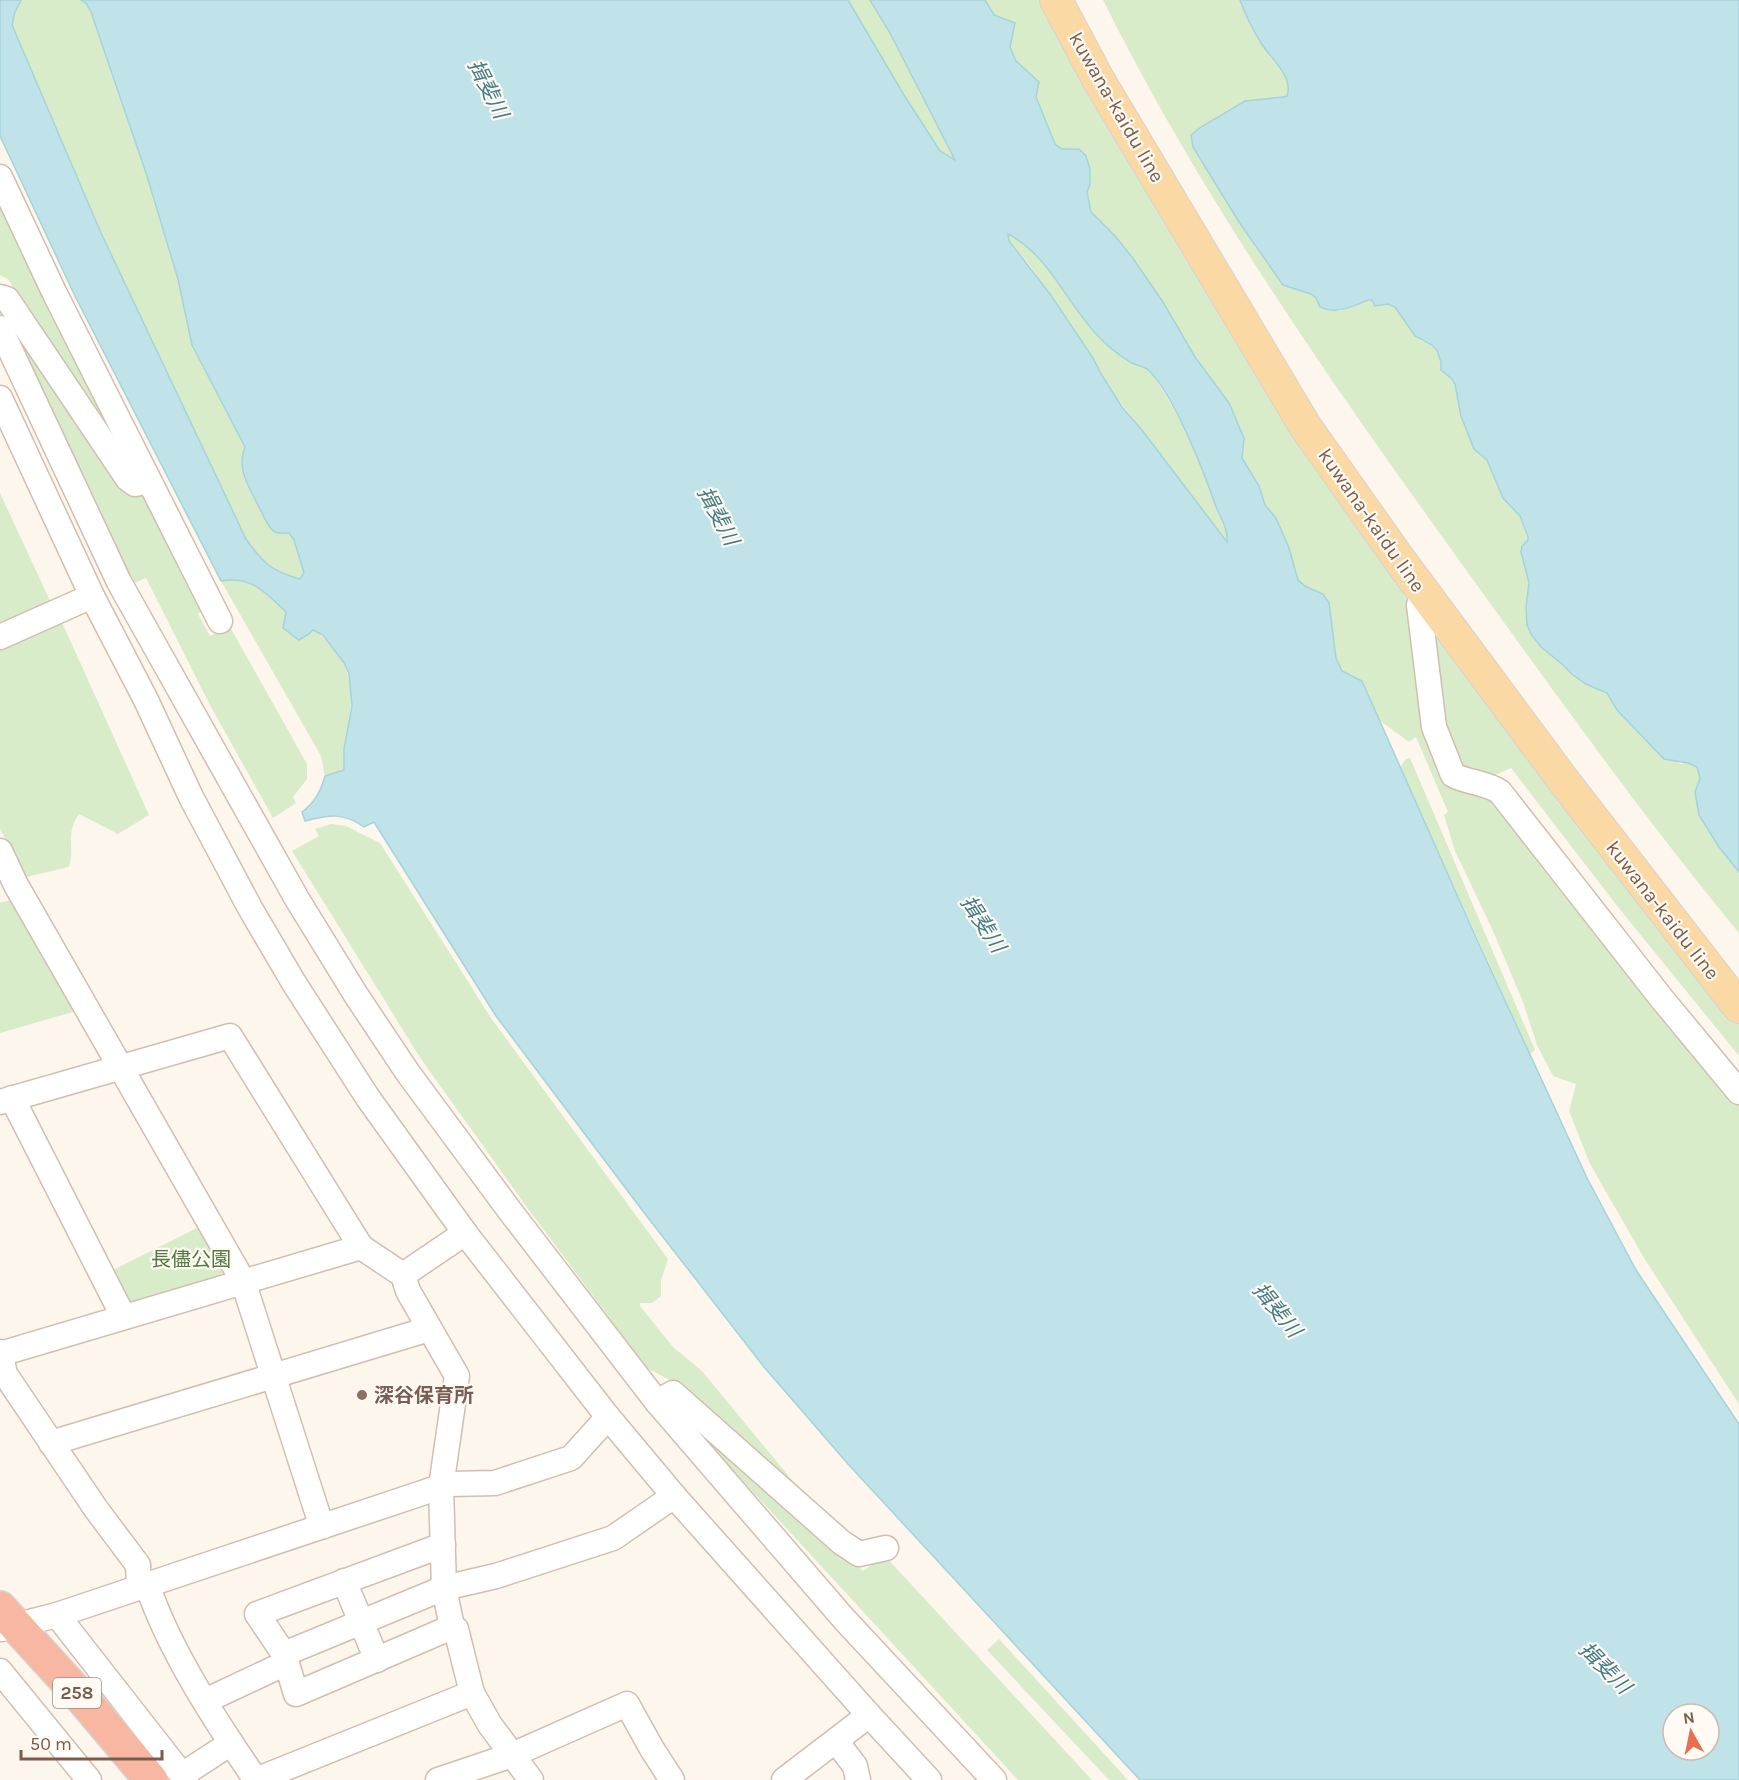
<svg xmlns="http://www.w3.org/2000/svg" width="1739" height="1780" font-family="Karla,'Noto Sans JP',sans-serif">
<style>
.green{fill:#d8ecc9}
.water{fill:#bfe3e8;stroke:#a5d3da;stroke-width:1.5;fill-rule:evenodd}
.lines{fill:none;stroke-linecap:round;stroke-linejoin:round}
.minor-casing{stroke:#d1beb0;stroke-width:27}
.major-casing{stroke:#dad1cd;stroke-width:34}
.highway-casing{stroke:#dad1cd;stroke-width:36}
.minor{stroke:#fff;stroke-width:24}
.major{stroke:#fbd9a5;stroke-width:32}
.highway{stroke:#f7b7a3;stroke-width:33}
.education-dot{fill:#8d6e63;stroke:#fffaf3;stroke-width:2}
.labels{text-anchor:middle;stroke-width:4.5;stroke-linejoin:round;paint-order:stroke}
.shield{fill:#fffaf3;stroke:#a28b7f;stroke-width:1.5}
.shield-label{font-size:18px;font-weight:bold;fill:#7a5c4d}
.street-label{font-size:20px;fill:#7a5c4d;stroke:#fffaf3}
.park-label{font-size:20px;fill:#537a41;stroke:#fffaf3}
.education-label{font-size:20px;font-weight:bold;fill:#785e54;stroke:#fffaf3;text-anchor:start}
.water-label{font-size:21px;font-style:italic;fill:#437c86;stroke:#fffaf3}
</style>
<rect width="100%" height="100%" fill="#fdf6ec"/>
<g class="green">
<path d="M21,0H81L86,3L91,12L147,176L178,279L192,345L245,447C232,476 261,509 276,533H289L294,540L304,574L301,579L313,630C324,635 328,643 336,652C364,689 344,728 344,770L325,776L321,756L221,581L75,296L0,136V101L55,126L12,25L15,12Z"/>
<path d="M848,0H888L1156,380C1181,418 1201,461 1215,503C1220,518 1227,527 1227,543C1198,507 1171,468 1143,431C1125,407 1105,387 1093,358L1030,266L1009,241L957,160L940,151L904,95Z"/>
<polygon points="965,0 1042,0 1433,621 1739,1020 1739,1056 1618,907 1511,768 1495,775 1494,794 1739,1103 1739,1404 1644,1258 1590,1164 1569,1111 1576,1084 1553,1076 1537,1045 1523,1002 1493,931 1455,851 1444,815 1448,812 1416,737 1409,742 1379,720 1362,681 1342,671 1336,658 1329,603 1323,594 1305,586 1298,580 1289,548 1265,505"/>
<path d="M1103,0H1240C1245,14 1252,30 1261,43C1270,58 1294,76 1287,96L1276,99L1245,101L1201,127L1290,288C1306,292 1313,291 1320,307L1341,311L1369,300H1372L1375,306L1388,304L1395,307L1420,340L1432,345L1455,384L1461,416L1474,449L1485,456L1503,498L1520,516L1528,540L1521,551L1529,583L1526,607L1527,625L1531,634L1541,647L1562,664L1573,675L1586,684L1607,693L1617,710L1680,764L1687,763L1697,767L1700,778L1696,789L1739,872V933C1639,812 1548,683 1456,556C1328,378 1201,197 1103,0Z"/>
<polygon points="0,192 136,470 30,319 9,280 0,275"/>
<polygon points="12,327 147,491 204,610 198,614 210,636 230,627 307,764 307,779 293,797 296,803 273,818 211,707 146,578 132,584"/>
<polygon points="0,493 51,603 0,626"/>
<path d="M60,618L149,815L118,834L79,814C65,833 75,848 69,867L26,877L0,829V646Z"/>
<polygon points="1410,758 1535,1050 1530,1054 1400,767 1406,759"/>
<polygon points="331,824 346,826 380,843 491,1018 668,1259 661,1281 661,1296 652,1303 640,1303 640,1306 673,1347 702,1371 834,1531 675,1383 647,1368 526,1206 421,1059 292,851 319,836 315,829"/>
<polygon points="14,899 76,1011 0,1033 0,903"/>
<polygon points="203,1225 227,1265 220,1278 134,1303 122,1299 109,1272"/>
<polygon points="685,1418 830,1539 863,1571 885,1556 1092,1780 1018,1780"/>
<polygon points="999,1639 1128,1780 1109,1780 987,1650"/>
</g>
<g class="water">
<path d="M0,0H21L15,12L12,25L101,233L246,539C263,563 271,571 300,579L304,573L294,540L289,533C285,533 279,534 275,532C269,529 265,519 262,513C252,492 235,470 245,447L192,345L178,279L147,176L91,12L86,3L81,0H848L904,95L940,151L955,160L890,33L870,0H985L994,15L1015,23L1010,47L1016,61L1039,82L1036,97L1055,144L1062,149H1079L1086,156L1090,169V184L1087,192L1091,212L1115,236L1132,257L1163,302L1195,357L1229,403L1244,438L1242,458L1259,486L1265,505L1276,518L1289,548L1298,580L1305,586L1323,594L1329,603L1336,658L1342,671L1362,681L1478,942L1587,1178L1636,1270L1739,1424V1780H1140L848,1464L764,1367L642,1210L496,1016L374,822L364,827C343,812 329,815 305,821L302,812C315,802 321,791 325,776L344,770V749L352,706L349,674L344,663L323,635L313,630L309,634L299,640L283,628L286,612C265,592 252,576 221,581L75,296L0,136ZM1008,234C1049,255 1067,304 1098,336C1107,346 1119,355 1130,362C1135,365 1142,366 1147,369C1172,390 1204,472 1215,504C1220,518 1228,527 1227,542L1142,430L1122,407L1101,374L1093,358L1050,294L1009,241ZM1673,1714H1709V1750H1673Z"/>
<path d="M1240,0H1739V872L1719,847L1699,815L1695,792L1700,778L1697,767L1688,763L1664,759L1617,710L1607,693L1586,684L1573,675L1562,664L1541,647L1531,634L1527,625L1526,607L1529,583L1521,552L1522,546L1528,540V537L1520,516L1503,498L1487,460L1474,449L1461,416L1455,384L1452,379L1441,370V362L1437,351L1432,345L1415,336L1395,307L1388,304L1375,306L1372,300H1369C1352,306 1337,315 1320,307L1316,298L1311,294L1283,285L1239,222L1193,147L1191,135L1201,127L1245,101L1283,97L1287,96C1294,76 1270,58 1261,43C1253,30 1245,14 1240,0Z"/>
</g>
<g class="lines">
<defs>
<g id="minor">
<polyline points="0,177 54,292 220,621"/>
<polyline points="0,297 7,299 128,479 135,484 149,481"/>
<polyline points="0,328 119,582 297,899 356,995 408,1073 510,1211 657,1402 844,1619 994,1780"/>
<polyline points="0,398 92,596 146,700 191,797 250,908 294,983 368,1098 465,1233 608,1417 674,1496 869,1715 929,1780"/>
<path d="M1427,597L1419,605L1434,727L1453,775C1468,783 1486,782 1500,792L1662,999L1739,1092"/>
<polyline points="0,637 92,596"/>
<polyline points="0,851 16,885 243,1281 318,1515 324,1526"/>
<polyline points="12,1098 123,1316"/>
<polyline points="0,1102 230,1036 361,1247"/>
<polyline points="403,1275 465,1233"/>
<polyline points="0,1352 5,1374 96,1509 138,1565 139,1586"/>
<polyline points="0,1354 361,1247 403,1275 408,1291 457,1376 441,1487 444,1588 452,1627 456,1629 472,1693 490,1725 531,1780"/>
<polyline points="657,1402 673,1393 841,1542 859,1554 886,1548"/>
<polyline points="51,1443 429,1329"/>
<polyline points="443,1545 257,1614 284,1654 296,1694 452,1627"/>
<polyline points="344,1581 377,1660"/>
<path d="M147,1584C169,1650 216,1722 256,1780L472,1693"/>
<polyline points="57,1615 186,1780"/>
<polyline points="2,1629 57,1615 449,1484 495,1483 571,1458 608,1417"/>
<polyline points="284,1654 444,1588 496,1576 613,1538 674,1496"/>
<polyline points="0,1671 89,1780"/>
<polyline points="205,1701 286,1663"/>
<polyline points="836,1741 855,1766 858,1780"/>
<polyline points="182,1775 231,1743"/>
<polyline points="438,1780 512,1755 627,1704 652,1749 672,1780"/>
<polyline points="784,1780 869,1715"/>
</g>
<polyline id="major" points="1056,0 1098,79 1305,426 1399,559 1566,784 1739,1007"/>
<polyline id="highway" points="0,1608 82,1698 151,1780"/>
</defs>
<use href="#minor" class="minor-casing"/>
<use href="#major" class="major-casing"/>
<use href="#highway" class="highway-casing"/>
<use href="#minor" class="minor"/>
<use href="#major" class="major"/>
<use href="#highway" class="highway"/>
</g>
<circle class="education-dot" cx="362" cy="1395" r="6"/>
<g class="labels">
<rect class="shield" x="53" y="1678" width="48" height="30" rx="4.5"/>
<g class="shield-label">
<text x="77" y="1699">258</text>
</g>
<g class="street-label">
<text transform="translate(1117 107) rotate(60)" y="7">kuwana-kaidu line</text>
<text transform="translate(1372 520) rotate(55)" y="7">kuwana-kaidu line</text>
<text transform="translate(1663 910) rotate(52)" y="7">kuwana-kaidu line</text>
</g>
<g class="park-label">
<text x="191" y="1266">長儘公園</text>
</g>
<g class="education-label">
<text x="374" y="1402">深谷保育所</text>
</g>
<g class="water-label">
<text transform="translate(488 89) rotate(63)" y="7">揖斐川</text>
<text transform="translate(718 516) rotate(62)" y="7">揖斐川</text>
<text transform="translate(983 924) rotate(57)" y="7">揖斐川</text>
<text transform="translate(1277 1310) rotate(51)" y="7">揖斐川</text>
<text transform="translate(1605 1668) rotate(45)" y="7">揖斐川</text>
</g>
</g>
<g transform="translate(1691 1732) rotate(351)"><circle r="28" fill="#fffaf3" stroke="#cabbb1" stroke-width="1.5"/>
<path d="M0-4.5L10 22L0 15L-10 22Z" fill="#e76f51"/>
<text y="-9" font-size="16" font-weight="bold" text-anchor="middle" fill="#7a5c4d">N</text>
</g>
<path d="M21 1750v9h141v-9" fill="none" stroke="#7a5c4d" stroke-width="3"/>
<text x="30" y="1750" font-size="18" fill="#7a5c4d" stroke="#fffaf3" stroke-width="4.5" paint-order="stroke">50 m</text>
</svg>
